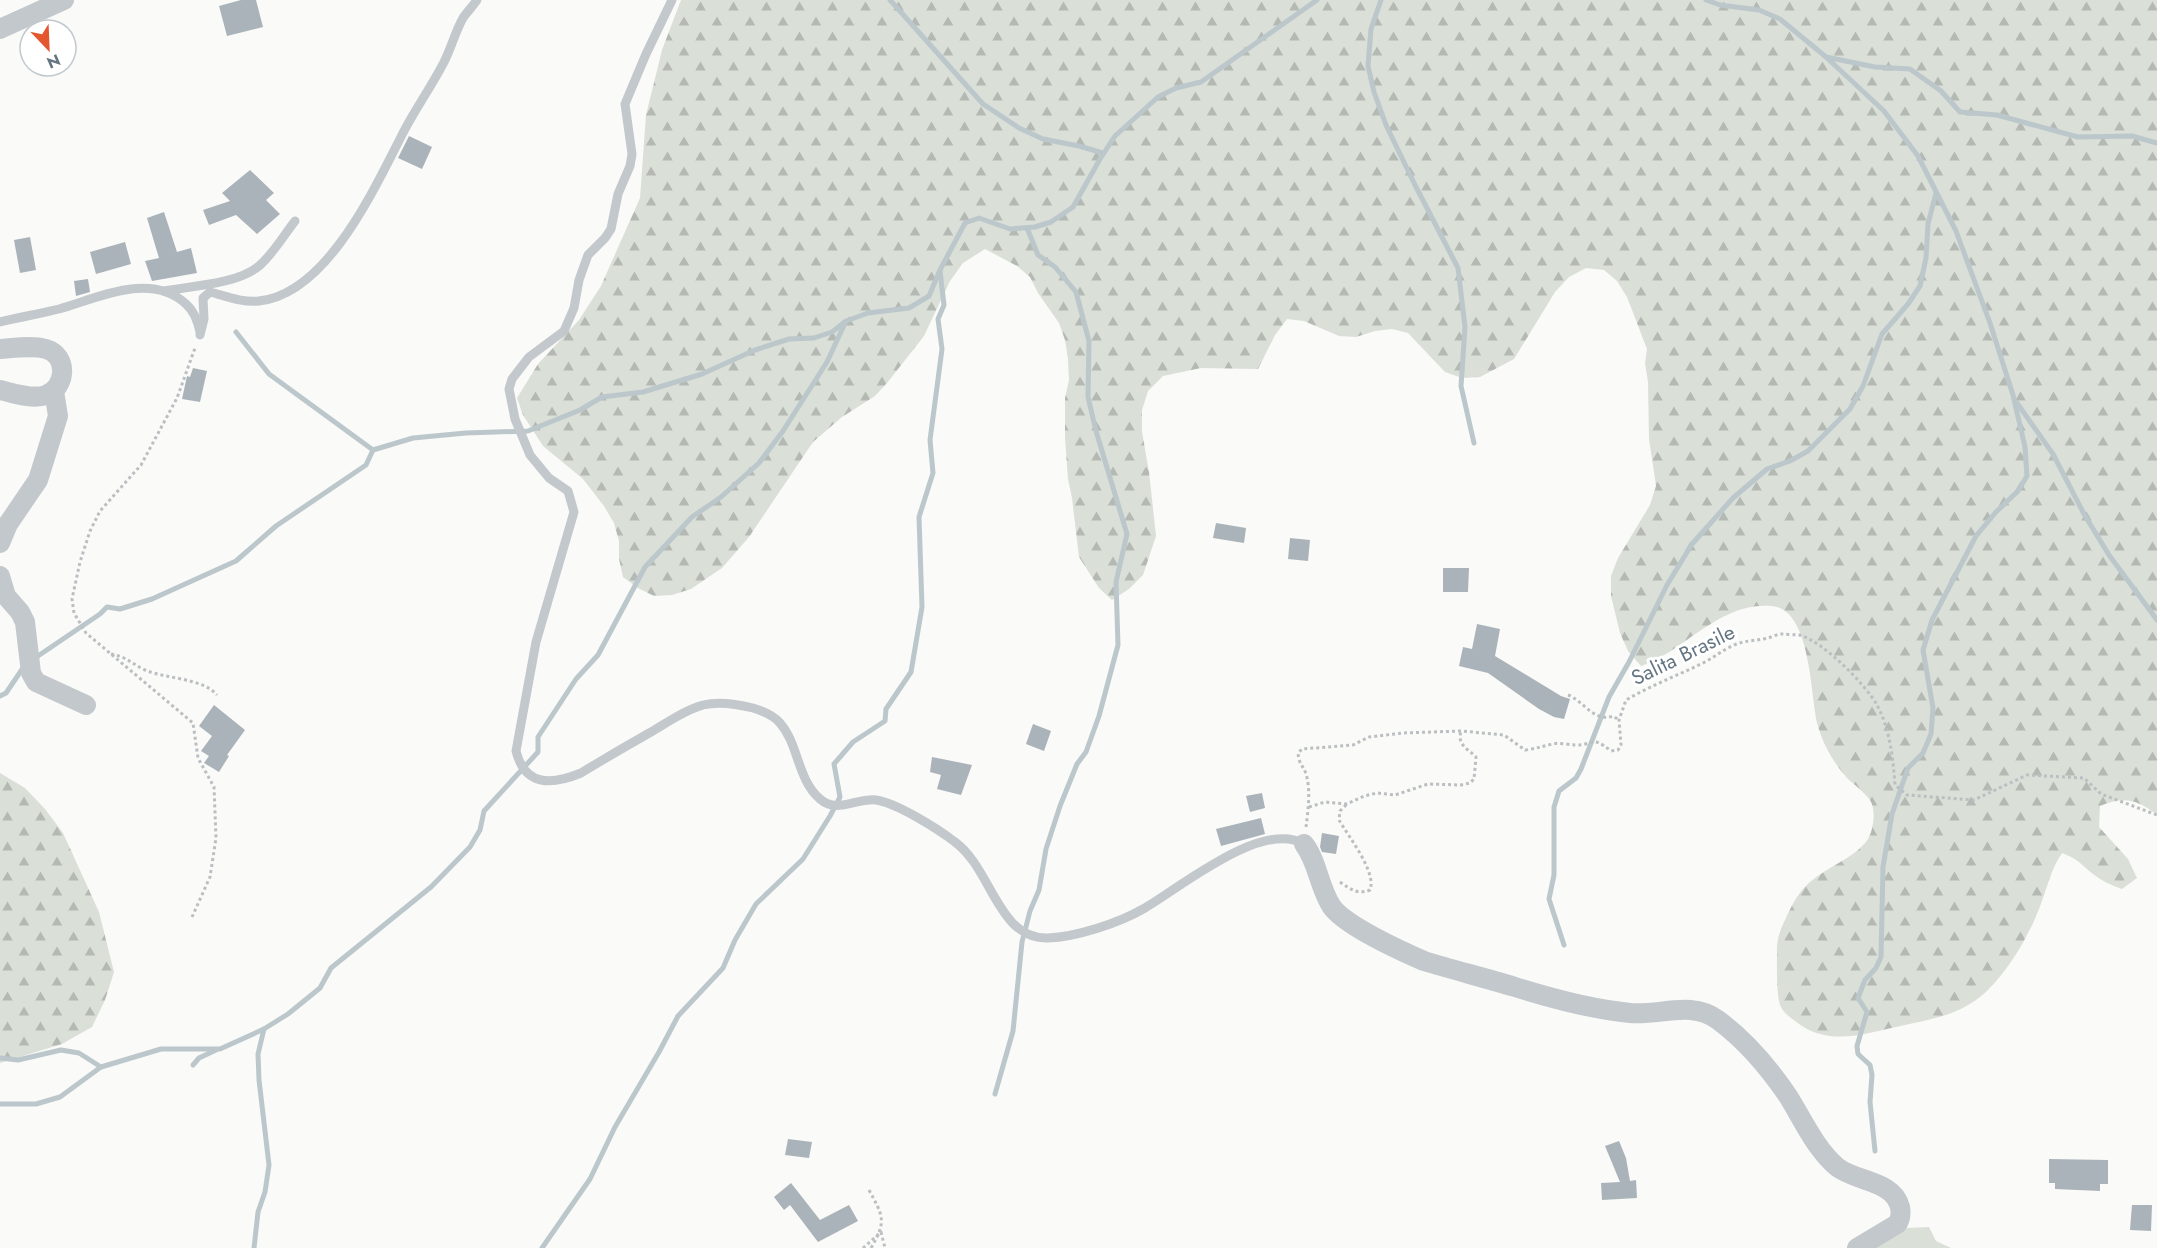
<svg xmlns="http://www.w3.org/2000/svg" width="2157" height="1248" font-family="Jost,sans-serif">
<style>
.grass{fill:#dadfd7}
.forest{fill:url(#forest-firs)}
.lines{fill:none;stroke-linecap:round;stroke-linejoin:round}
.stream{stroke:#bbc7cb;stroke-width:5}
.building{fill:#aab3b9}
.path{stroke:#bbbfc2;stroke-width:3;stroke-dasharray:3 3;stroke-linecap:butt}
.lane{stroke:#c3c8cc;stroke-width:9}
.street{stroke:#c3c8cc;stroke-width:20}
.labels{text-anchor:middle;stroke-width:6;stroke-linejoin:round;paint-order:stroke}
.street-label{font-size:21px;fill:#657683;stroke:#fff}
</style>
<defs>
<pattern id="forest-firs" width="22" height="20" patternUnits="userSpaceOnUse" patternTransform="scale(1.5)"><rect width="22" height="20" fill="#dadfd7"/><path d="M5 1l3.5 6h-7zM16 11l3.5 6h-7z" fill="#b4b9b4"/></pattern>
</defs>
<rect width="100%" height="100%" fill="#fafaf8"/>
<polygon class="grass" points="1929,1227 1936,1241 1951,1248 1865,1248 1906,1228"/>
<g class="forest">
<path d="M681,0H2157V815C2137,799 2123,796 2100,806L2099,827L2128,859L2137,878L2122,889C2111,885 2102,881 2093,874C2079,863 2080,860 2062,853C2050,871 2047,889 2039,909C2028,937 2010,968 1988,990C1961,1016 1931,1019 1896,1027C1863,1034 1830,1046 1799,1024C1794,1020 1784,1014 1781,1007C1776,998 1777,963 1777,952C1776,940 1781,928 1786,918C1793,902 1801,888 1815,878C1831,866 1858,855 1868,839C1874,829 1876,809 1870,800C1864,792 1855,785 1848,779C1835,765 1823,745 1818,726C1810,697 1812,610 1772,606C1720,601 1685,651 1641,666L1628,651L1620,633L1611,596V576L1618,558L1650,505L1656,486L1649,439L1648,382L1645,363L1647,349L1627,297L1617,281L1604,270L1586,268L1569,277L1555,292L1514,359L1480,377L1462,378L1445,372L1408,333L1392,329L1375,331L1356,337L1339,336L1304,321L1287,319L1275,335L1258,369L1201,368L1163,376L1148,391L1142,410V432L1149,472L1156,536L1143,575L1129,589L1112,600L1099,588L1079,557L1072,498L1068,479L1065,438V398L1069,380L1068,359L1065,340L1059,323L1038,293L1030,277L1017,266L985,249L963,263L950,281L924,336L887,383L875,396L842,417L813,442L749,537L722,568L691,589L672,595L654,596L638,588L623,577L619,559V541L614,523L604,506L583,479L543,446L523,415L517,398L538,364L579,320L601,286L640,198L646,115L662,50Z"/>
<polygon points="0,773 25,788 45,809 63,833 99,912 114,972 105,1000 92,1027 62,1044 0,1063"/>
</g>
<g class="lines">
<g class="stream">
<polyline points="890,0 983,104 1019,128 1043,139 1079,146 1103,153"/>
<polyline points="1381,0 1371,29 1368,66 1374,92 1386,125 1415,185 1458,268 1465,327 1461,386 1474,443"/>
<polyline points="1706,0 1720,5 1759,10 1780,19 1826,57 1884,111 1918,156 1956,231 1990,323 2013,395 2025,447 2027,476 2018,491 1996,512 1976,536 1932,620 1923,650 1933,708 1931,734 1923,753 1908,768 1892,814 1883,867 1881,957 1876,968 1865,980 1858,998 1867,1012 1857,1046 1858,1054 1870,1065 1872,1075 1870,1102 1875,1151"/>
<polyline points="1826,57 1875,67 1910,69 1941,91 1960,112 1997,115 2078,137 2132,136 2157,143"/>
<polyline points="236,332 269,374 373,450"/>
<polyline points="2017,403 2053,454 2084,514 2109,555 2157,620"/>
<polyline points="35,658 100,614 107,607 120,609 152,599 236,561 276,526 366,465 373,450 413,438 466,433 528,431 580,410 602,397 643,392 702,374 755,350 789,339 814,338 832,332 846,321 868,313 909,308 929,296 940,270 965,223 979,218 1010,229 1035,227 1051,222 1073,207 1100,159 1115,136 1158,97 1176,88 1201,82 1317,0"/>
<polyline points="0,696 6,693 25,665"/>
<polyline points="1564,945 1549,899 1554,875 1554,807 1559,791 1576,778 1581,769 1609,697 1629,662 1667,585 1692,544 1733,498 1767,469 1790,461 1808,451 1850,409 1863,386 1882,334 1908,304 1920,286 1926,258 1928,224 1936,193"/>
<polyline points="0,1058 18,1060 61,1050 79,1053 101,1067"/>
<polyline points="193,1065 199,1058 216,1050"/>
<polyline points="995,1094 1013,1031 1022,942 1030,911 1039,890 1046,849 1060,806 1077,764 1086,752 1099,716 1118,645 1116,582 1127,534 1096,431 1088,397 1089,341 1076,292 1055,267 1038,255 1027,228"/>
<polyline points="0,1104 36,1104 60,1097 101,1067 161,1049 220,1049 264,1029 288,1014 320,988 331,968 431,887 470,847 480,830 484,811 538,752 538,737 576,679 598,655 645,567 692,517 721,497 759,463 783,431 827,362 845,323"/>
<polyline points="254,1248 258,1212 265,1192 269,1165 259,1080 258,1054 264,1029"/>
<polyline points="542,1248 590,1179 615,1127 659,1052 678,1016 723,968 735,940 756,904 803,859 830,816 840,797 834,764 853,742 885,721 886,709 911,672 922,607 919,517 933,473 930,440 942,349 938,319 944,305 940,271"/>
</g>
</g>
<g class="building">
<polygon points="241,0 256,0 263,27 227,36 219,6"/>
<polygon points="409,136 432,147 422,169 398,158"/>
<polygon points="250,170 274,193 266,200 280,214 257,234 236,215 209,225 203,210 230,201 222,193"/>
<polygon points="164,212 177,252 191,248 197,273 152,281 145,261 159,258 147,218"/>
<polygon points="30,237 36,270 20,273 14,240"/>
<polygon points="125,242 131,264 96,274 90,252"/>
<polygon points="88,279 90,292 76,296 74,281"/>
<polygon points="193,368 207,371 200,402 182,399 187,376 190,377"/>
<polygon points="1216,523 1246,528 1244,543 1213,538"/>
<polygon points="1290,538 1310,540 1308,561 1288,559"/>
<polygon points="1443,568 1469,568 1468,592 1443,592"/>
<polygon points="1477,624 1500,629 1495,656 1561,696 1570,699 1564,719 1554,717 1539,709 1488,673 1459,666 1463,647 1472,649"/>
<polygon points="214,705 245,730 227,755 229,756 219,772 204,763 209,756 201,751 212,736 199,726"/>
<polygon points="1033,724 1051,731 1044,751 1026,744"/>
<polygon points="932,757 972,765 961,795 937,789 941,775 930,772"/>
<polygon points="1262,793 1265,808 1250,812 1246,796"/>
<polygon points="1261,818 1265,834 1221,846 1216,829"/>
<polygon points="1322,833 1339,836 1336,854 1322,852 1320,847"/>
<polygon points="788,1139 812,1142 809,1158 785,1155"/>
<polygon points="1619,1141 1626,1158 1630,1181 1636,1180 1637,1198 1602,1200 1601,1183 1620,1182 1605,1146"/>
<polygon points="2049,1159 2108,1160 2108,1184 2100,1184 2100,1191 2055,1189 2055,1183 2049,1183"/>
<polygon points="791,1183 820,1220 849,1205 858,1221 818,1242 790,1205 784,1210 774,1197"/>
<polygon points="2132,1205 2152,1205 2151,1231 2130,1230"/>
</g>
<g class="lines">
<g class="path">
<path d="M111,654C127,657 132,664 145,670C166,679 203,678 217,695"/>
<path d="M1568,695C1584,701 1594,723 1613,716L1619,720"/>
<path d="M1309,807L1325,802L1347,804L1364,796L1377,793L1395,795L1428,784L1461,785L1470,783L1474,779L1476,757C1467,748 1457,745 1461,731"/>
<path d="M1306,827C1308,811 1311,790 1306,774C1303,765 1299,765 1298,753L1302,749L1353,745L1369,737L1403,733L1461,731L1504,735L1525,750C1535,749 1543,746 1553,744C1559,742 1569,745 1576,745C1595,745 1591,735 1611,751L1618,750L1621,745L1619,720L1626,700C1650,686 1676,676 1701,664C1712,659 1721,651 1732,646C1744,640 1756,641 1768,638C1772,637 1777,634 1781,634C1783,634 1798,635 1799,635C1823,641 1865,684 1877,705C1890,729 1893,758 1895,785L1907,795L1974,800L2027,775L2084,778L2101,794L2157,815"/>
<path d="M1340,882C1350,889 1358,895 1370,890C1377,872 1348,836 1339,820L1340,811L1347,804"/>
<polyline points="192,917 210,877 216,838 214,787 198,758 193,723 86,633 74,613 72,599 80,562 90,531 100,511 141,465 177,398 195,348"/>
<path d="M869,1190C883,1216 887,1221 871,1248"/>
<polyline points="863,1248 881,1232 885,1248"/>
</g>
<g class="lane">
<path d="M672,0L646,54L625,104L632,154L630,166L618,194L611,229L605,238L588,255L579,280L574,308L564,331L529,357L512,379L509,389L515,419L530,455L549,478L568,491L574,512L536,642L516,751C525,787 552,785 581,773C604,759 628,745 651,732C668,722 685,710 703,705C719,701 737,704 753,708C763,711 773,715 780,723C799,745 797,779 820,799C837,814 856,798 876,800C897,803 938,829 955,842C992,869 998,940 1048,938C1076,937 1119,923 1143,909C1180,888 1262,819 1304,844"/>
<path d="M164,291C192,286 237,284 259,266C273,254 284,235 295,221"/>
<path d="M0,322C20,317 39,314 59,309C98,298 151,271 186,304C194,311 198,322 200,332"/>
<path d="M200,335L204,319L203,298L210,292C225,296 243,303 259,301C328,294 376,185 404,131C416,108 431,87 443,64C451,49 455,32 463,18C467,12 473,6 477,0"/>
</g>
<g class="street">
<polyline points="0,29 64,0"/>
<path d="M0,349C14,348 33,345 46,349C69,356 66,388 46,395C33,400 13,393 0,390"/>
<polyline points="0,543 8,524 38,480 58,416 54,391"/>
<polyline points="0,576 6,596 20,612 25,622 31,673 36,682 86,705"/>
<path d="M1304,844C1318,862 1319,888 1332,907C1346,926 1401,951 1424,961C1454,970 1485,978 1515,987C1553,999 1590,1009 1630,1013C1660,1016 1691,1000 1718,1020C1745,1040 1769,1068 1788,1096C1803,1120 1815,1148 1837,1167C1856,1182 1893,1180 1900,1207C1901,1213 1901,1219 1897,1224L1857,1248"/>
</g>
</g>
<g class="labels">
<g class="street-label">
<text transform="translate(1683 655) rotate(-26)" y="7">Salita Brasile</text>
</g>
</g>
<g transform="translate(48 48) rotate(157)"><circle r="28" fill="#ffffff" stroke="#c1c8cd" stroke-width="1.5"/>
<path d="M0-4.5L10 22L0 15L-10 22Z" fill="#e4572e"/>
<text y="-9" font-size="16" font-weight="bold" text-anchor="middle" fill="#657683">N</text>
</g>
</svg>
